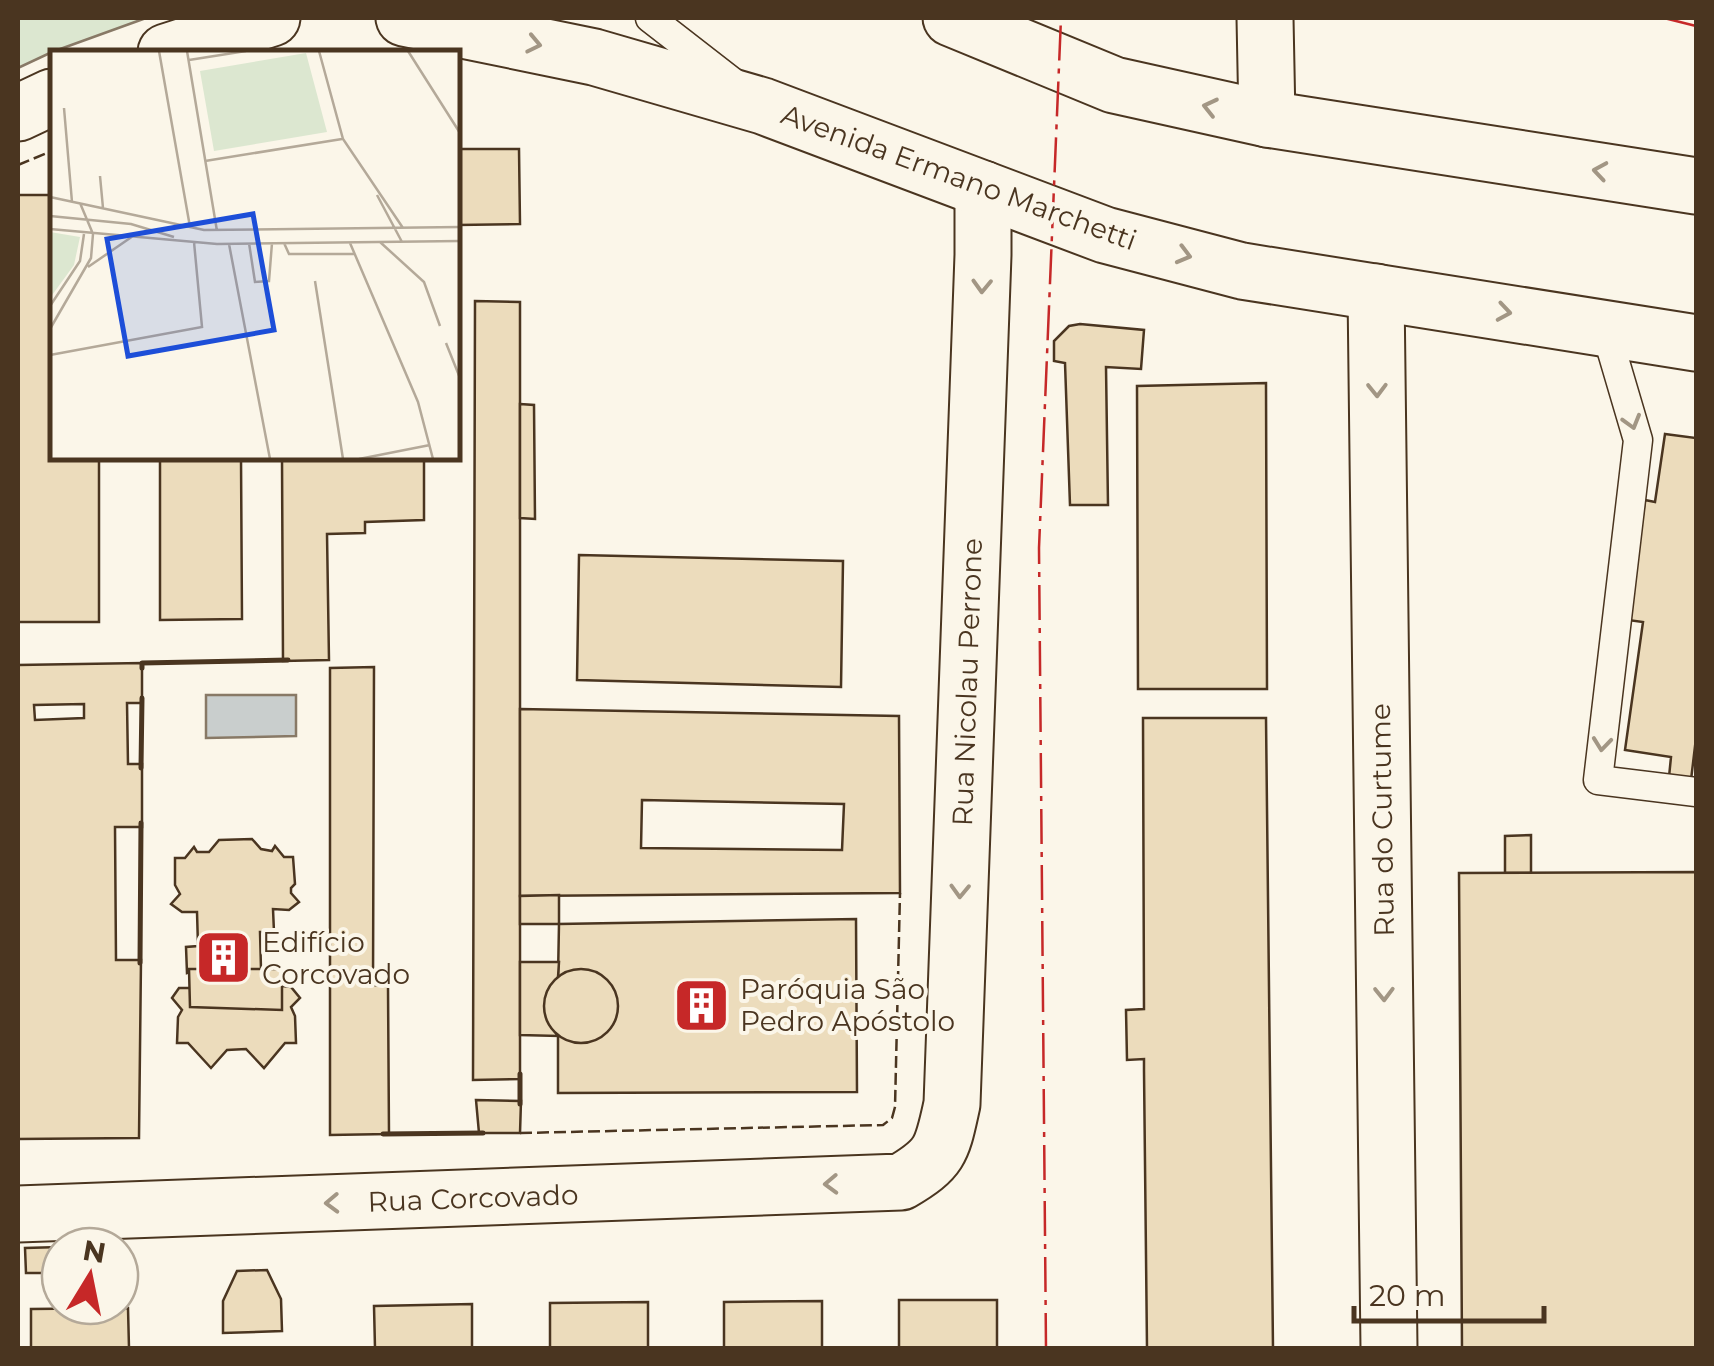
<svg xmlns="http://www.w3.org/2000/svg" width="1714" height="1366" font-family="Montserrat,sans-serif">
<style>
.green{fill:#dce7d0;stroke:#887966;stroke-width:2.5}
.water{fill:#c9cecd;stroke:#887966;stroke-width:2.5}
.building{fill:#ecdcbc;stroke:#4a3520;stroke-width:2.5;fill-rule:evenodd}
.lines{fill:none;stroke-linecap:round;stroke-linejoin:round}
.lane-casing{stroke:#4a3520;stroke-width:31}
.street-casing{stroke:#4a3520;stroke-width:59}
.primary-casing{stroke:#4a3520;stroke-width:59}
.lane{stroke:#fbf6e9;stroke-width:28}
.street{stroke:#fbf6e9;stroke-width:55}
.primary{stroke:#fbf6e9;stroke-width:55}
.fence{stroke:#4a3520;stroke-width:2.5;stroke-dasharray:12 5;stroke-linecap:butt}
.wall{stroke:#4a3520;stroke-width:5}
.power{stroke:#c62828;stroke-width:2.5;stroke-dasharray:35 8 5 8;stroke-linecap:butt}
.oneway{stroke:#a29684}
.labels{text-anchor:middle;stroke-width:8;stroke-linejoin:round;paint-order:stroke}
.street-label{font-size:28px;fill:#4a3520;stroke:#fbf6e9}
.poi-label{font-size:28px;fill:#4a3520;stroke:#fbf6e9;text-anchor:start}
.inset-road{fill:none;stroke:#b4a999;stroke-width:2.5}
.view{fill:#1d4ed8;fill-opacity:0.15;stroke:#1d4ed8;stroke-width:5}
.inset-edge{fill:none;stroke:#4a3520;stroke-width:5}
</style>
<rect width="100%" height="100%" fill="#fbf6e9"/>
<polygon class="green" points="18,18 146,18 52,52 18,68"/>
<polygon class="water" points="206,695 296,695 296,736 206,738"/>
<g class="building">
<polygon points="458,149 519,149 520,224 458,225"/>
<polygon points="18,195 52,195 52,458 99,458 99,622 18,622"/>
<polygon points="475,301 520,302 520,1079 473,1080"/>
<polygon points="1080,324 1144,330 1141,369 1106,367 1108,505 1070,505 1065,363 1054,361 1054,341 1069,326"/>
<polygon points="1266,383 1267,689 1138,689 1137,386"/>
<polygon points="520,404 534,405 535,519 520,518"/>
<polygon points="1665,434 1696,438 1696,738 1691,780 1669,777 1671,757 1625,750 1643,622 1628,620 1645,500 1655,502"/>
<polygon points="160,458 241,458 242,619 160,620"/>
<polygon points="282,458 424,458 424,520 365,522 365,533 327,534 329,660 283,661"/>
<polygon points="579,555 843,561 841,687 577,680"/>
<path d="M142,663V703H127L128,764H142V827H115L116,960H141L139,1138L18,1139V665ZM84,704V718L35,720L34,705Z"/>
<polygon points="374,667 373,985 388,986 389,1134 330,1135 330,668"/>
<path d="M520,709L899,716L900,893L520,896ZM642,800L844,804L842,850L641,848Z"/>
<polygon points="1143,718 1266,718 1273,1348 1147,1348 1144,1071 1144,1059 1127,1060 1126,1010 1144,1009"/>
<polygon points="1531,835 1531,873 1505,873 1505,836"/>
<polygon points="252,839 261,849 272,851 275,846 284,857 293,857 295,884 291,888 291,893 299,902 289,910 273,909 274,932 260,932 261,969 282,969 281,986 291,987 300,998 291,1007 295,1016 296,1043 285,1043 264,1068 246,1049 227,1050 211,1068 188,1043 177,1043 178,1017 182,1010 172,998 179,988 191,988 190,972 187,973 186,947 198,946 197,912 182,912 171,904 180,894 175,885 175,858 185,858 194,847 197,852 209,852 219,840"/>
<polygon points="1696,872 1696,1348 1462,1348 1459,873"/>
<polygon points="559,895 559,924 520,924 520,896"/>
<polygon points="856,919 857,1092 558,1093 558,1036 550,1025 545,1007 547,993 558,977 559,924"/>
<polygon points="520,962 559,962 558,977 547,993 545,1007 550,1025 558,1036 520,1035"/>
<polygon points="189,969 282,969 282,1010 190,1007"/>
<circle cx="581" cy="1006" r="37"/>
<polygon points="476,1100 521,1101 520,1133 479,1133"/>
<polygon points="60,1247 60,1273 26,1273 25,1248"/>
<polygon points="267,1270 281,1299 282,1331 223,1333 223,1301 237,1271"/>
<rect x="899" y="1300" width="98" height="48"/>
<polygon points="822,1301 822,1348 724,1348 724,1302"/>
<polygon points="648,1302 648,1348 550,1348 550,1303"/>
<polygon points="472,1304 472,1348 375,1348 374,1306"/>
<polygon points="128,1308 129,1348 31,1348 31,1309"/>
</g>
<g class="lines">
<defs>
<g id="lane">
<polyline points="650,18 735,84"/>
<polyline points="1605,328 1638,440 1598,780 1696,792"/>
</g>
<g id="street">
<polyline points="1265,18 1267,119"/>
<polyline points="1376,292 1389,1348"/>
<path d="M18,1214L901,1182C942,1158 942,1149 952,1104L983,255V189"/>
</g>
<g id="primary">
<polyline points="404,18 594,57 763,106 1105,235 1242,271 1696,343"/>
<polyline points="951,18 1114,85 1267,119 1696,186"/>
<polyline points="166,52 272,18"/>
<polyline points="18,113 52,97"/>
</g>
</defs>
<use href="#lane" class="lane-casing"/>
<use href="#street" class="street-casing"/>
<use href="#primary" class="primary-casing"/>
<use href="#lane" class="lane"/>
<use href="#street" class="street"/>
<use href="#primary" class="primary"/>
<g class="fence">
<polyline points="18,165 52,151"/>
<polyline points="520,1133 883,1125 892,1118 895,1107 900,893"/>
</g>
<g class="wall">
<polyline points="142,668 142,663 288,660"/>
<polyline points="141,768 142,698"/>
<polyline points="140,963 141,823"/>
<polyline points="520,1104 520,1074"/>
<polyline points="383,1134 483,1133"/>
</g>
<g class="power">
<polyline points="1664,18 1696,26"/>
<polyline points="1046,1348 1039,548 1061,18"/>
</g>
</g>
<defs><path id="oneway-chevron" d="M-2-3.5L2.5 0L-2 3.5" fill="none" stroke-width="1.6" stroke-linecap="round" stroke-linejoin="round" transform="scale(2.5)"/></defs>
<g class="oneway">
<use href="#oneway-chevron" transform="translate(534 44) rotate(12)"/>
<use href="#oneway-chevron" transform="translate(1210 107) rotate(-167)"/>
<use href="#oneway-chevron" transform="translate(1600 171) rotate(-171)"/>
<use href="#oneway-chevron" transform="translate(1184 255) rotate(15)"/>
<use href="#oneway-chevron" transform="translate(982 286) rotate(92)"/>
<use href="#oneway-chevron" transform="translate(1504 312) rotate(9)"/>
<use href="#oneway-chevron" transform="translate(1377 390) rotate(89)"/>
<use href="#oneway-chevron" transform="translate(1632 422) rotate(74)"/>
<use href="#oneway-chevron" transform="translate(1602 744) rotate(96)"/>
<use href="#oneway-chevron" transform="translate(960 891) rotate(92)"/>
<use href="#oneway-chevron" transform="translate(1384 994) rotate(89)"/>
<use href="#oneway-chevron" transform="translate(831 1184) rotate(178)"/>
<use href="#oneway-chevron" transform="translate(332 1203) rotate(178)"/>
</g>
<defs>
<symbol id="building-square" viewBox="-11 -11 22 22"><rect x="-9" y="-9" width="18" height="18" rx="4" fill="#c62828" stroke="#fbf6e9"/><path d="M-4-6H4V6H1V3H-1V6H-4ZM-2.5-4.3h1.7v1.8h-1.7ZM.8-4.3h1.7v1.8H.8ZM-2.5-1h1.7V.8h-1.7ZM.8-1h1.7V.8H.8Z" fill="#fff"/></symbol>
</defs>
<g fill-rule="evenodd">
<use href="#building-square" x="192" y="926" width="63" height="63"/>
<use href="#building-square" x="670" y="974" width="63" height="63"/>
</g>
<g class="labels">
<g class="street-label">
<text transform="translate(959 177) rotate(20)" y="10">Avenida Ermano Marchetti</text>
<text transform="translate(967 682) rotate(-88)" y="10">Rua Nicolau Perrone</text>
<text transform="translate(1382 820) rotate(-91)" y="10">Rua do Curtume</text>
<text transform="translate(473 1198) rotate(-2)" y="10">Rua Corcovado</text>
</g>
<g class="poi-label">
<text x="262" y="952">Edifício<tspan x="262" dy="32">Corcovado</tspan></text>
<text x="740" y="999">Paróquia São<tspan x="740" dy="32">Pedro Apóstolo</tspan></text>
</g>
</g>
<g transform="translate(50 50)">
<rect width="410" height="410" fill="#fbf6e9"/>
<path d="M256,3L277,82L164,101L150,21ZM0,182L30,187L24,215L0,248Z" fill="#dce7d0"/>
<path class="inset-road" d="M109,1L140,177M137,1L167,181M269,1L293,89L353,178M358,1L410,83M139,10L196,1M14,58L22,152M155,111L292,89M50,126L53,158M327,145L352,192M0,147L154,180L410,177M0,166L81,174L124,187M0,179L167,194L410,191M330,192L374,232L390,276M199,193L205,232L219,231L222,193M234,193L239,204H304M300,193L368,352L383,409M179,194L220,409M38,217L83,186M265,231L293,409M0,256L30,211L34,184M0,279L41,208L43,184L30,153M396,293L410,328M0,305L152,277L144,192M309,409L380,395"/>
<path class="view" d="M203,164L224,280L78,306L57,189Z"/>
<rect width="410" height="410" class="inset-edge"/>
</g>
<rect width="1714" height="1366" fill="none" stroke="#4a3520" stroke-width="40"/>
<g transform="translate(90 1276) rotate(10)"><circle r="48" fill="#fbf6e9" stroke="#b4a999" stroke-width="2.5"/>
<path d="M0-8L18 38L0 25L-18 38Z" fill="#c62828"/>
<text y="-15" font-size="28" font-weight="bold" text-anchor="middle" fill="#4a3520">N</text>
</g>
<path d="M1354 1306v15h190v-15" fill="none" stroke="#4a3520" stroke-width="5"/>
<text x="1369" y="1306" font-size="30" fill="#4a3520" stroke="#fbf6e9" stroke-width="8" paint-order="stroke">20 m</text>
</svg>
